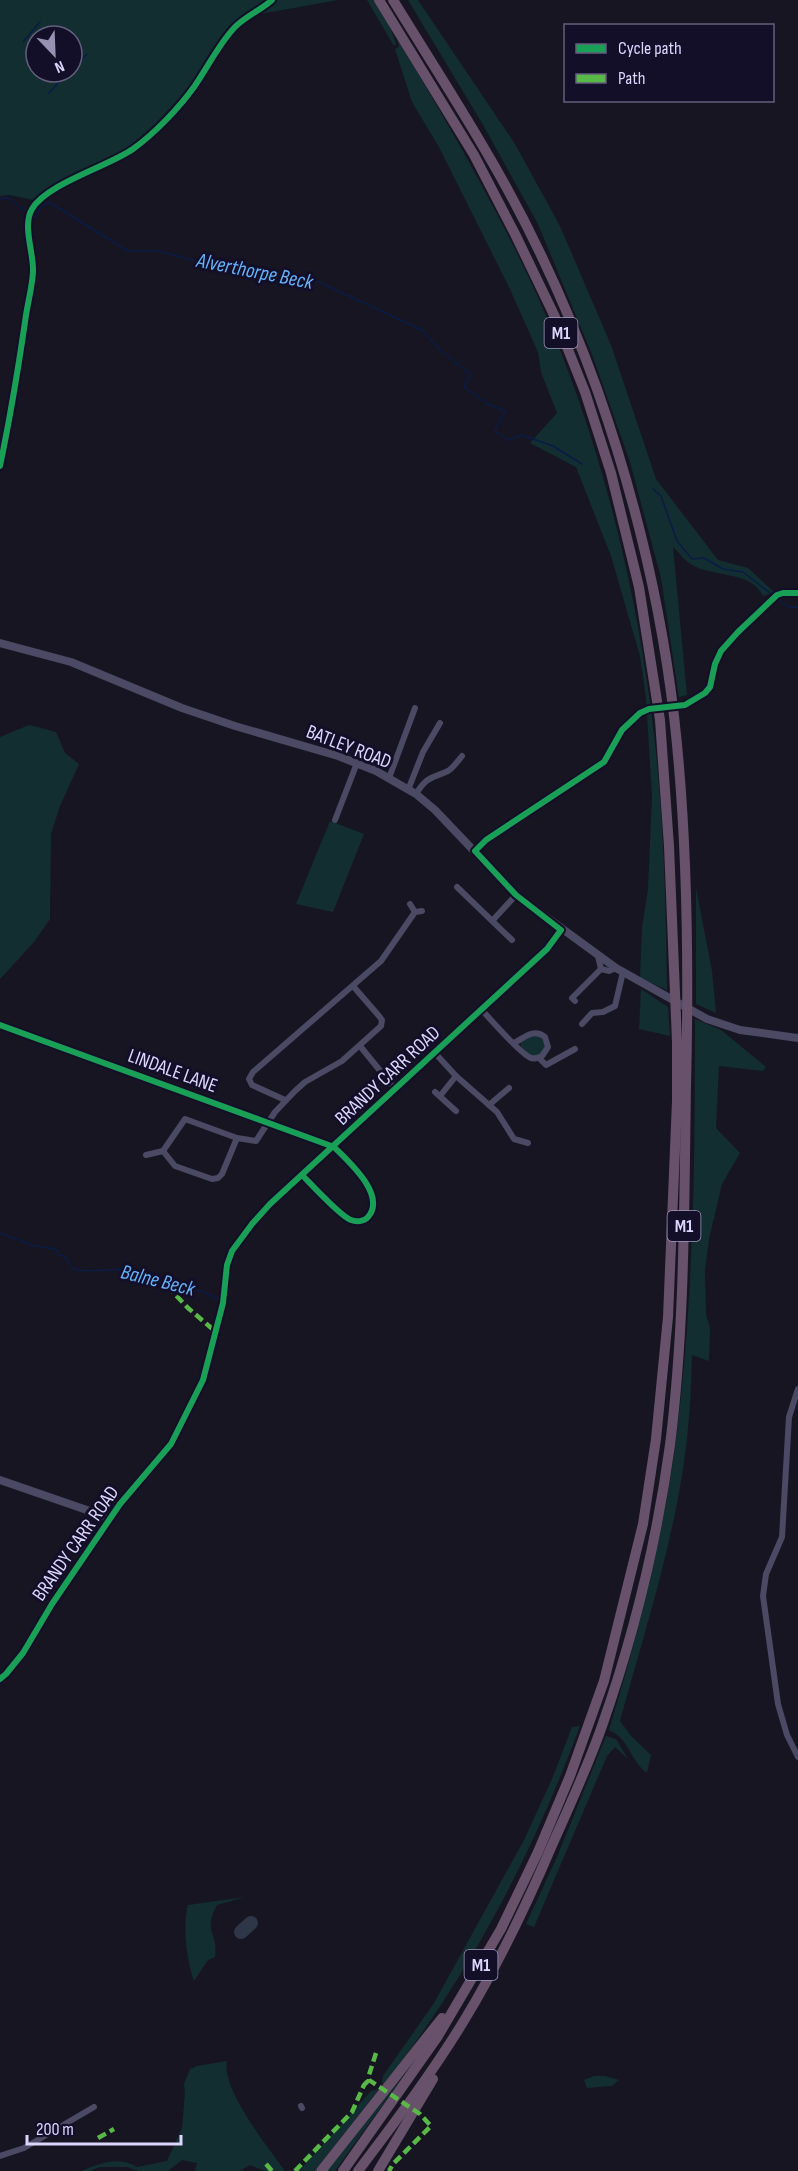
<svg xmlns="http://www.w3.org/2000/svg" width="798" height="2171" font-family="'Sofia Sans Condensed',sans-serif">
<style>
.green{fill:#122e30;fill-rule:evenodd}
.lines{fill:none;stroke-linecap:round;stroke-linejoin:round}
.stream{stroke:#091c45;stroke-width:1.5}
.taxiway{stroke:#2e3747;stroke-width:14}
.minor{stroke:#4b4963;stroke-width:6}
.tertiary{stroke:#4b4963;stroke-width:8}
.motorway{stroke:#68516b;stroke-width:10}
.quiet{stroke:#58b947;stroke-width:4.5;stroke-dasharray:9 4.5;stroke-linecap:butt}
.cycleway-casing{stroke:#140f28;stroke-width:10}
.cycleway{stroke:#1a9f57;stroke-width:6}
.labels{text-anchor:middle;stroke-width:6;stroke-linejoin:round;paint-order:stroke}
.shield{fill:#140f28;stroke:#a09abe;stroke-width:1.5}
.shield-label{font-size:18px;font-weight:bold;fill:#dcd6ff}
.street-label{font-size:20px;fill:#dcd6ff;stroke:#140f28}
.water-label{font-size:21px;font-style:italic;fill:#64b3ff;stroke:#140f28}
</style>
<rect width="100%" height="100%" fill="#181522"/>
<g class="green">
<path d="M0,0H272L236,27L193,88L143,141L39,201L9,195L0,196ZM36,36H72V72H36Z"/>
<polygon points="276,0 338,0 260,14"/>
<polygon points="367,0 374,0 389,24 396,44 394,46"/>
<path d="M408,0H418L515,144L560,226L611,345L656,479L718,560L748,568L774,592L763,596C750,569 712,579 689,563C683,559 678,551 673,547L687,695L679,697L661,578L630,462L593,357L538,224L482,123Z"/>
<path d="M397,38C447,122 496,206 537,295C600,436 638,590 655,743C664,825 666,908 667,990L640,978L642,927L648,889L652,796L646,698L640,656L611,556L576,467L530,443L557,413L541,372L538,352L508,285L439,147L412,102L395,49L399,47Z"/>
<polygon points="29,725 56,732 65,753 79,764 60,806 51,834 50,919 34,942 0,979 0,737"/>
<polygon points="330,821 364,834 333,912 296,904"/>
<polygon points="696,888 712,971 716,1013 696,1004"/>
<polygon points="641,989 668,1007 670,1036 639,1029"/>
<path d="M695,1019L721,1030L766,1067L763,1071L719,1066L716,1128L740,1153L722,1184L709,1239L705,1270L706,1315L710,1328L709,1361L692,1355C691,1393 689,1431 683,1469C670,1554 643,1637 620,1721L632,1737L651,1755L647,1773C630,1761 629,1738 609,1730C637,1637 662,1543 675,1447C694,1305 695,1161 695,1019Z"/>
<polygon points="531,1035 541,1036 546,1046 540,1055 531,1056 521,1047 521,1042"/>
<path d="M580,1726C531,1858 470,1973 384,2085L382,2084L383,2076L434,2003L524,1840L552,1779L572,1727Z"/>
<polygon points="606,1736 616,1739 628,1759 615,1747 607,1756 534,1927 526,1924 557,1857"/>
<path d="M245,1897L217,1905C202,1932 219,1933 215,1957L208,1960L194,1981C187,1960 182,1927 188,1905Z"/>
<path d="M227,2061C221,2089 268,2147 285,2171H265L250,2165L240,2171H195L197,2163L182,2160L168,2171H139L127,2167H100L90,2171H81C101,2163 118,2156 137,2167L167,2161L182,2128L185,2093L184,2084L190,2069L197,2066Z"/>
<polygon points="414,2061 335,2171 326,2171"/>
<polygon points="594,2076 605,2076 619,2080 612,2086 587,2088 584,2080"/>
<polygon points="379,2089 315,2171 299,2171 371,2091"/>
</g>
<g class="lines">
<g class="stream">
<polyline points="23,42 40,22"/>
<polyline points="72,69 87,54"/>
<polyline points="49,93 68,72"/>
<polyline points="0,199 8,198 27,212"/>
<path d="M32,215L35,217C37,210 42,206 48,203L52,204L128,251H158L223,268L319,282L422,330L439,349L470,374L464,387L486,403L505,411L495,431L508,440L522,435L553,446L582,464"/>
<polyline points="653,489 661,496 677,541 692,559 704,558 723,569 743,572 788,607 798,607"/>
<path d="M0,1233L35,1246L56,1249L59,1255L66,1257C68,1262 69,1267 74,1269C82,1272 112,1270 120,1269C132,1276 142,1276 156,1275L172,1286L204,1292L218,1299"/>
</g>
<polyline class="taxiway" points="241,1932 251,1923"/>
<g class="minor">
<path d="M0,466C10,418 18,370 25,322C27,305 32,289 33,272C34,253 22,226 32,209C46,184 109,166 133,149C154,134 179,108 194,87C208,67 218,45 235,27C246,16 261,10 272,0"/>
<polyline points="389,778 415,708"/>
<polyline points="408,790 423,752 440,723"/>
<path d="M416,794C427,776 431,779 448,771C453,768 458,761 462,756"/>
<polyline points="335,820 357,763"/>
<polyline points="475,851 486,840 550,797"/>
<polyline points="457,887 512,940"/>
<polyline points="410,904 415,912 422,911"/>
<polyline points="493,920 516,895"/>
<polyline points="598,956 601,969 609,971 616,968"/>
<polyline points="575,1001 572,998 601,969"/>
<path d="M481,1009C492,1021 516,1049 529,1057C533,1060 537,1058 542,1056L548,1047L545,1037C534,1028 525,1037 514,1043"/>
<polyline points="582,1024 592,1013 603,1012 615,1006 623,972"/>
<path d="M0,1025L334,1147C348,1161 387,1195 368,1217C364,1222 356,1222 351,1220C341,1217 311,1184 302,1175"/>
<polyline points="360,1046 395,1089"/>
<polyline points="435,1053 456,1076 497,1112 514,1139 528,1143"/>
<polyline points="539,1058 546,1065 575,1049"/>
<polyline points="435,1092 456,1111"/>
<polyline points="440,1096 456,1076"/>
<polyline points="285,1100 252,1085 249,1079 253,1072 381,961 415,912"/>
<polyline points="489,1105 509,1088"/>
<polyline points="237,1138 222,1174 218,1178 212,1179 175,1166 163,1151 185,1119 237,1138 256,1141 275,1112 295,1091 305,1082 342,1061 381,1026 382,1020 379,1016 353,986"/>
<polyline points="146,1155 163,1151"/>
<polyline points="798,1389 789,1417 782,1537 766,1574 763,1596 778,1704 787,1735 798,1757"/>
<polyline points="301,2106 302,2108"/>
<polyline points="0,2156 24,2148 94,2107"/>
</g>
<g class="tertiary">
<polyline points="0,643 71,662 182,708 235,726 338,756 376,771 416,794 435,810 516,895 616,968 707,1019 740,1030 798,1038"/>
<polyline points="0,1480 110,1518"/>
<polyline points="0,1679 6,1674 23,1653 52,1604 120,1504 171,1444 203,1380 223,1303 227,1265 232,1251 252,1224 270,1204 547,949 561,930"/>
</g>
<g class="motorway">
<polyline points="321,2171 442,2018"/>
<polyline points="343,2171 438,2036 501,1929 538,1852 570,1776 604,1681 643,1524 656,1439 668,1317 677,1101 677,1042 669,846 660,720 639,587 611,473 585,392 555,317 515,234 474,155 379,0"/>
<path d="M358,2171C395,2122 433,2072 465,2019C499,1963 527,1904 553,1843C570,1805 588,1766 602,1726C634,1635 657,1540 670,1445C685,1326 684,1205 686,1086C689,963 688,838 674,716C661,605 634,494 597,389C567,306 529,224 484,148C455,98 423,49 393,0"/>
<polyline points="378,2171 433,2079"/>
</g>
<g class="quiet">
<polyline points="167,1286 188,1308 216,1332"/>
<polyline points="376,2053 369,2075 369,2080 420,2114 431,2126 393,2164 389,2171"/>
<polyline points="98,2138 114,2129"/>
<polyline points="266,2164 272,2171"/>
<polyline points="295,2171 352,2112 364,2085 369,2080"/>
</g>
<defs>
<g id="cycleway">
<path d="M0,466C10,418 18,370 25,322C27,305 32,289 33,272C34,253 22,226 32,209C46,184 109,166 133,149C154,134 179,108 194,87C208,67 218,45 235,27C246,16 261,10 272,0"/>
<path d="M0,1025L334,1147C348,1161 387,1195 368,1217C364,1222 356,1222 351,1220C341,1217 311,1184 302,1175"/>
<polyline points="0,1679 6,1674 23,1653 52,1604 120,1504 171,1444 203,1380 223,1303 227,1265 232,1251 252,1224 270,1204 547,949 561,930 516,895 475,851 486,840 604,762 622,730 640,713 649,709 685,705 705,693 710,687 715,664 721,651 738,632 777,595 783,593 798,593"/>
</g>
</defs>
<use href="#cycleway" class="cycleway-casing"/>
<use href="#cycleway" class="cycleway"/>
</g>
<g class="labels">
<g class="shield">
<rect x="544.5" y="318" width="33" height="30" rx="4.5"/>
<rect x="667.5" y="1211" width="33" height="30" rx="4.5"/>
<rect x="464.5" y="1950" width="33" height="30" rx="4.5"/>
</g>
<g class="shield-label">
<text x="561" y="339">M1</text>
<text x="684" y="1232">M1</text>
<text x="481" y="1971">M1</text>
</g>
<g class="street-label">
<text transform="translate(349 746) rotate(21)" y="7">BATLEY ROAD</text>
<text transform="translate(173 1070) rotate(20)" y="7">LINDALE LANE</text>
<text transform="translate(387 1075) rotate(-43)" y="7">BRANDY CARR ROAD</text>
<text transform="translate(75 1543) rotate(-55)" y="7">BRANDY CARR ROAD</text>
</g>
<g class="water-label">
<text transform="translate(255 271) rotate(11)" y="7">Alverthorpe Beck</text>
<text transform="translate(158 1280) rotate(14)" y="7">Balne Beck</text>
</g>
</g>
<rect x="564" y="24" width="210" height="78" fill="#140f28" stroke="#645f7e" stroke-width="1.5"/>
<rect x="576" y="44" width="30" height="9" fill="#1a9f57" stroke="#645f7e" stroke-width="1.5"/>
<text x="618" y="54" font-size="18" fill="#dcd6ff">Cycle path</text>
<rect x="576" y="74" width="30" height="9" fill="#58b947" stroke="#645f7e" stroke-width="1.5"/>
<text x="618" y="84" font-size="18" fill="#dcd6ff">Path</text>
<g transform="translate(54 54) rotate(157)"><circle r="28" fill="#140f28" stroke="#645f7e" stroke-width="1.5"/>
<path d="M0-4.5L10 22L0 15L-10 22Z" fill="#9792b2"/>
<text y="-9" font-size="16" font-weight="bold" text-anchor="middle" fill="#dcd6ff">N</text>
</g>
<path d="M27 2135v9h154v-9" fill="none" stroke="#dcd6ff" stroke-width="3"/>
<text x="36" y="2135" font-size="18" fill="#dcd6ff" stroke="#140f28" stroke-width="4.5" paint-order="stroke">200 m</text>
</svg>
